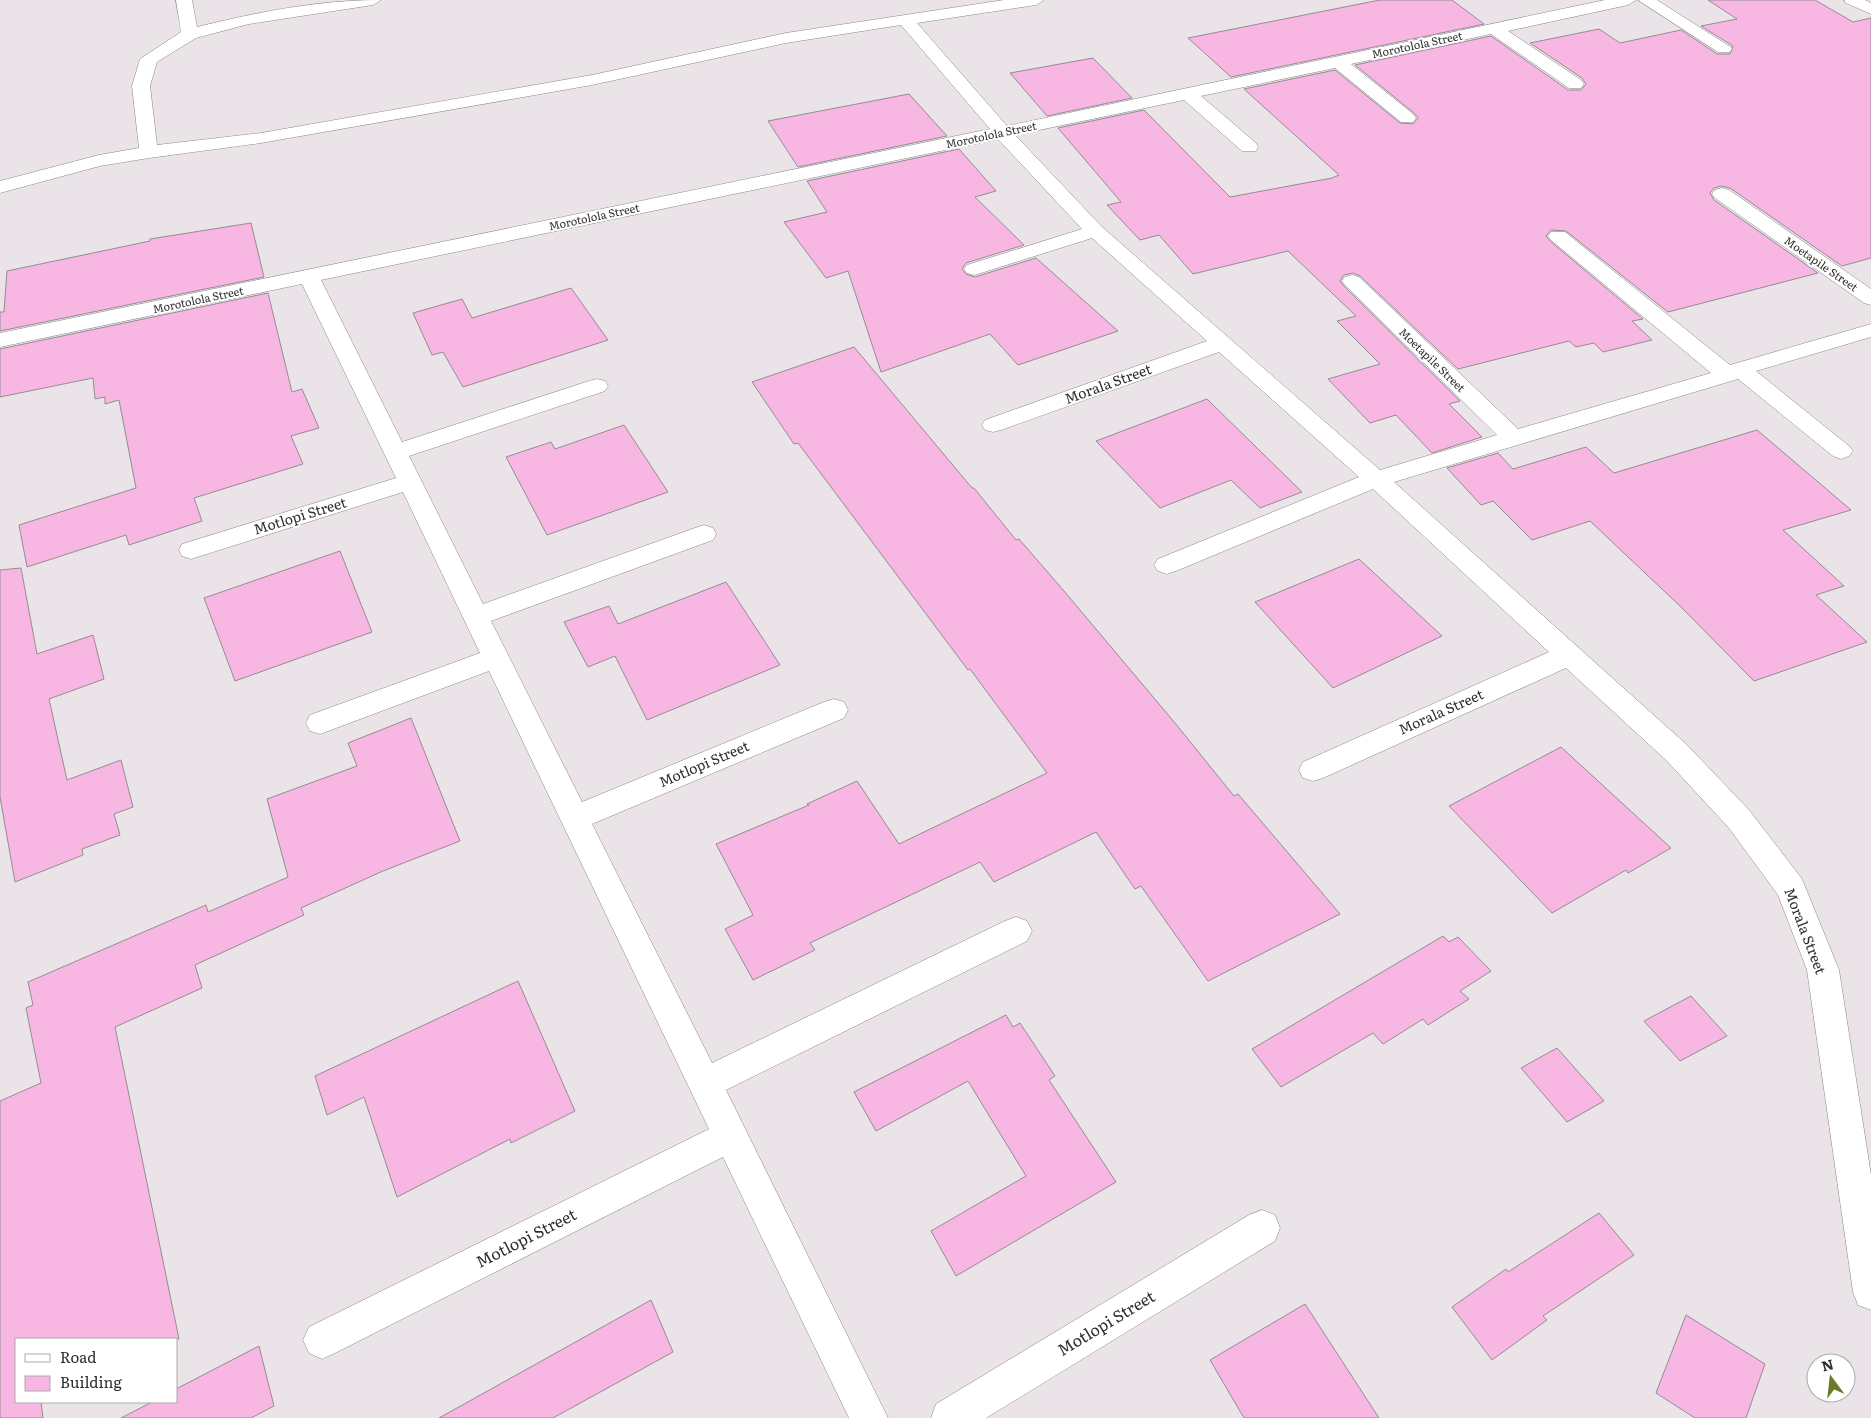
<svg xmlns="http://www.w3.org/2000/svg" width="1871" height="1418" font-family="Literata,serif">
<style>
.building{fill:#f8b6e2;stroke:#938d91}
.lines{fill:none;stroke-linecap:round;stroke-linejoin:round}
.minor-casing{stroke:#8a8588;stroke-width:1}
.minor{fill:#fff;fill-rule:evenodd}
.labels{text-anchor:middle;stroke-width:4;stroke-linejoin:round;paint-order:stroke}
.far-street-label{font-size:11px;fill:#2f2d2e;stroke:#fff}
.street-label{font-size:14px;fill:#2f2d2e;stroke:#fff}
.near-street-label{font-size:16px;fill:#2f2d2e;stroke:#fff}
</style>
<rect width="100%" height="100%" fill="#eae4e8"/>
<g class="building">
<polygon points="1380,0 1452,0 1484,24 1231,77 1188,38"/>
<polygon points="1708,0 1815,0 1853,22 1871,18 1871,258 1842,266 1730,188 1721,186 1714,188 1710,193 1714,200 1818,273 1668,312 1566,231 1551,230 1546,236 1550,241 1643,319 1632,321 1652,340 1603,352 1594,343 1576,347 1569,341 1458,369 1360,276 1353,273 1344,275 1340,281 1344,286 1460,401 1449,404 1482,437 1432,453 1396,415 1370,423 1328,379 1380,364 1337,321 1356,316 1288,251 1193,274 1159,235 1140,240 1107,205 1121,202 1058,128 1144,110 1230,197 1332,178 1339,175 1244,89 1335,70 1400,123 1413,124 1418,118 1414,113 1355,65 1491,36 1568,90 1581,90 1586,84 1582,78 1530,43 1599,29 1620,43 1681,30 1717,54 1730,54 1733,46 1701,26 1737,19"/>
<polygon points="1093,58 1132,98 1047,116 1010,73"/>
<polygon points="909,94 947,136 798,167 768,121"/>
<polygon points="959,149 996,191 975,197 1024,245 966,263 962,269 966,274 975,277 1036,258 1118,331 1018,365 990,334 881,372 848,271 826,278 784,222 827,212 807,181"/>
<polygon points="251,223 264,277 0,331 0,312 4,312 7,271 150,241 150,239"/>
<polygon points="571,288 608,340 463,387 443,352 432,355 413,313 462,299 472,318"/>
<polygon points="268,293 292,392 302,389 319,428 291,436 303,464 194,498 202,521 129,545 126,535 27,567 19,525 136,488 119,400 105,404 105,397 95,399 93,378 0,397 0,349"/>
<polygon points="854,347 972,488 974,488 1016,540 1019,539 1064,591 1175,723 1234,796 1238,794 1340,914 1208,981 1141,886 1135,889 1096,832 994,882 980,862 810,943 815,950 753,980 725,929 753,915 716,844 809,805 807,804 857,781 899,844 1047,773 970,669 968,670 798,443 794,444 752,382"/>
<polygon points="1207,399 1302,492 1260,508 1231,480 1160,508 1096,441"/>
<polygon points="624,425 668,492 547,535 506,457 551,442 555,449"/>
<polygon points="1757,430 1851,510 1783,530 1844,586 1816,595 1867,642 1754,681 1681,607 1590,521 1532,540 1493,501 1481,505 1447,468 1498,453 1513,469 1586,447 1614,473"/>
<polygon points="340,551 372,632 235,681 204,598"/>
<polygon points="1359,559 1442,636 1333,688 1255,602"/>
<polygon points="21,568 37,654 93,635 104,679 49,699 67,780 121,760 133,807 114,814 120,835 82,849 83,855 15,882 0,797 0,570"/>
<polygon points="726,582 780,665 647,720 615,656 588,667 564,622 609,606 618,624"/>
<polygon points="411,718 460,841 383,871 301,908 304,915 195,965 202,988 115,1027 179,1339 16,1339 16,1402 41,1402 43,1418 0,1418 0,1101 41,1083 26,1008 33,1005 28,982 206,905 208,912 288,877 267,799 357,766 348,743"/>
<polygon points="1561,747 1671,848 1628,873 1626,870 1552,913 1449,806"/>
<polygon points="1443,936 1449,942 1458,937 1491,971 1460,991 1469,999 1428,1025 1423,1019 1383,1044 1373,1033 1281,1087 1252,1049"/>
<polygon points="518,981 575,1111 511,1143 510,1139 397,1197 364,1097 327,1115 315,1076"/>
<polygon points="1691,996 1727,1036 1680,1061 1644,1021"/>
<polygon points="1006,1015 1013,1027 1020,1023 1055,1076 1049,1080 1116,1182 956,1276 931,1231 1026,1176 968,1081 876,1131 854,1092"/>
<polygon points="1557,1048 1604,1101 1567,1122 1521,1068"/>
<polygon points="1599,1213 1634,1255 1543,1316 1547,1320 1492,1360 1452,1307 1506,1269 1508,1272"/>
<polygon points="651,1300 673,1352 553,1418 439,1418"/>
<polygon points="1305,1304 1379,1418 1244,1418 1210,1360"/>
<polygon points="1686,1315 1765,1364 1746,1418 1695,1418 1656,1393"/>
<polygon points="259,1346 274,1406 251,1418 121,1418 152,1402 176,1402 176,1389"/>
</g>
<g class="lines">
<defs>
<g id="minor">
<path d="M176,0H192L197,27C258,12 319,0 381,0L373,5L249,24L196,38L157,62L150,86L157,145L261,133L592,75L786,33L1004,0H1044L1036,5L917,23L1007,126L1605,0H1636L1628,5L1508,31L1581,80L1584,84L1581,88H1569L1491,34L1351,64L1413,114L1416,118L1413,122H1401L1335,68L1201,96L1256,143L1258,147L1256,151H1242L1184,100L1015,135L1102,227L1380,470L1497,435L1345,285L1342,281L1345,277L1352,275L1359,277L1518,429L1711,373L1551,240L1548,236L1551,232H1565L1730,365L1871,324V337L1756,371L1849,446L1853,451L1849,456L1841,459L1833,456L1738,379L1394,482L1687,745L1749,810L1802,879L1839,970L1871,1175V1310L1858,1305L1853,1292L1807,970L1778,895L1729,828L1667,761L1566,668L1323,778L1313,781L1303,778L1299,770L1303,762L1549,652L1373,489L1176,571L1167,574L1158,571L1154,565L1158,559L1359,477L1219,352L1001,430L993,432L985,430L982,425L985,420L1207,341L1092,238L981,273L974,275L967,273L964,269L967,265L1082,229L998,139L321,280L402,442L589,381L597,379L605,381L608,386L605,391L409,456L483,604L695,528L704,525L713,528L716,534L713,540L491,621L582,802L824,702L834,699L844,702L848,710L844,718L592,824L712,1063L1005,921L1016,917L1027,921L1032,931L1027,941L726,1090L888,1418H849L723,1157L335,1353L322,1359L309,1353L303,1340L309,1327L709,1129L489,671L320,734L310,731L306,723L310,715L480,653L403,492L191,559L182,556L179,550L182,544L396,478L302,284L0,347V333L990,129L901,25L786,43L592,85L261,143L149,158L100,166L0,193V181L99,155L139,148L132,86L140,59L181,32Z"/>
<polygon points="1638,0 1657,0 1732,48 1730,52 1718,52"/>
<polygon points="1844,0 1865,0 1871,3 1871,14 1846,3"/>
<polygon points="1722,188 1729,190 1871,289 1871,305 1864,303 1715,198 1712,194 1715,190"/>
<polygon points="1262,1210 1275,1215 1280,1228 1275,1241 986,1418 931,1418 936,1404 1249,1215"/>
</g>
</defs>
<use href="#minor" class="minor-casing"/>
<use href="#minor" class="minor"/>
</g>
<g class="labels">
<g class="far-street-label">
<text transform="translate(1417 45) rotate(-12)" y="4">Morotolola Street</text>
<text transform="translate(991 135) rotate(-12)" y="4">Morotolola Street</text>
<text transform="translate(594 217) rotate(-12)" y="4">Morotolola Street</text>
<text transform="translate(1821 264) rotate(35)" y="4">Moetapile Street</text>
<text transform="translate(198 300) rotate(-12)" y="4">Morotolola Street</text>
<text transform="translate(1432 360) rotate(44)" y="4">Moetapile Street</text>
</g>
<g class="street-label">
<text transform="translate(1108 384) rotate(-20)" y="5">Morala Street</text>
<text transform="translate(300 516) rotate(-17)" y="5">Motlopi Street</text>
<text transform="translate(1441 712) rotate(-24)" y="5">Morala Street</text>
<text transform="translate(704 764) rotate(-23)" y="5">Motlopi Street</text>
<text transform="translate(1805 931) rotate(69)" y="5">Morala Street</text>
</g>
<g class="near-street-label">
<text transform="translate(526 1238) rotate(-27)" y="6">Motlopi Street</text>
<text transform="translate(1106 1323) rotate(-31)" y="6">Motlopi Street</text>
</g>
</g>
<rect x="15" y="1338" width="162" height="65" fill="#ffffff" stroke="#acabab"/>
<rect x="25" y="1354" width="25" height="8" fill="#ffffff" stroke="#acabab"/>
<text x="60" y="1363" font-size="15" fill="#2f2d2e">Road</text>
<rect x="25" y="1376" width="25" height="15" fill="#f8b6e2" stroke="#acabab"/>
<text x="60" y="1388" font-size="15" fill="#2f2d2e">Building</text>
<g transform="translate(1831 1378) rotate(345)"><circle r="24" fill="#ffffff" stroke="#acabab"/>
<path d="M0-4L9 19L0 12L-9 19Z" fill="#6b7b2a"/>
<text y="-8" font-size="14" font-weight="bold" text-anchor="middle" fill="#2f2d2e">N</text>
</g>
</svg>
